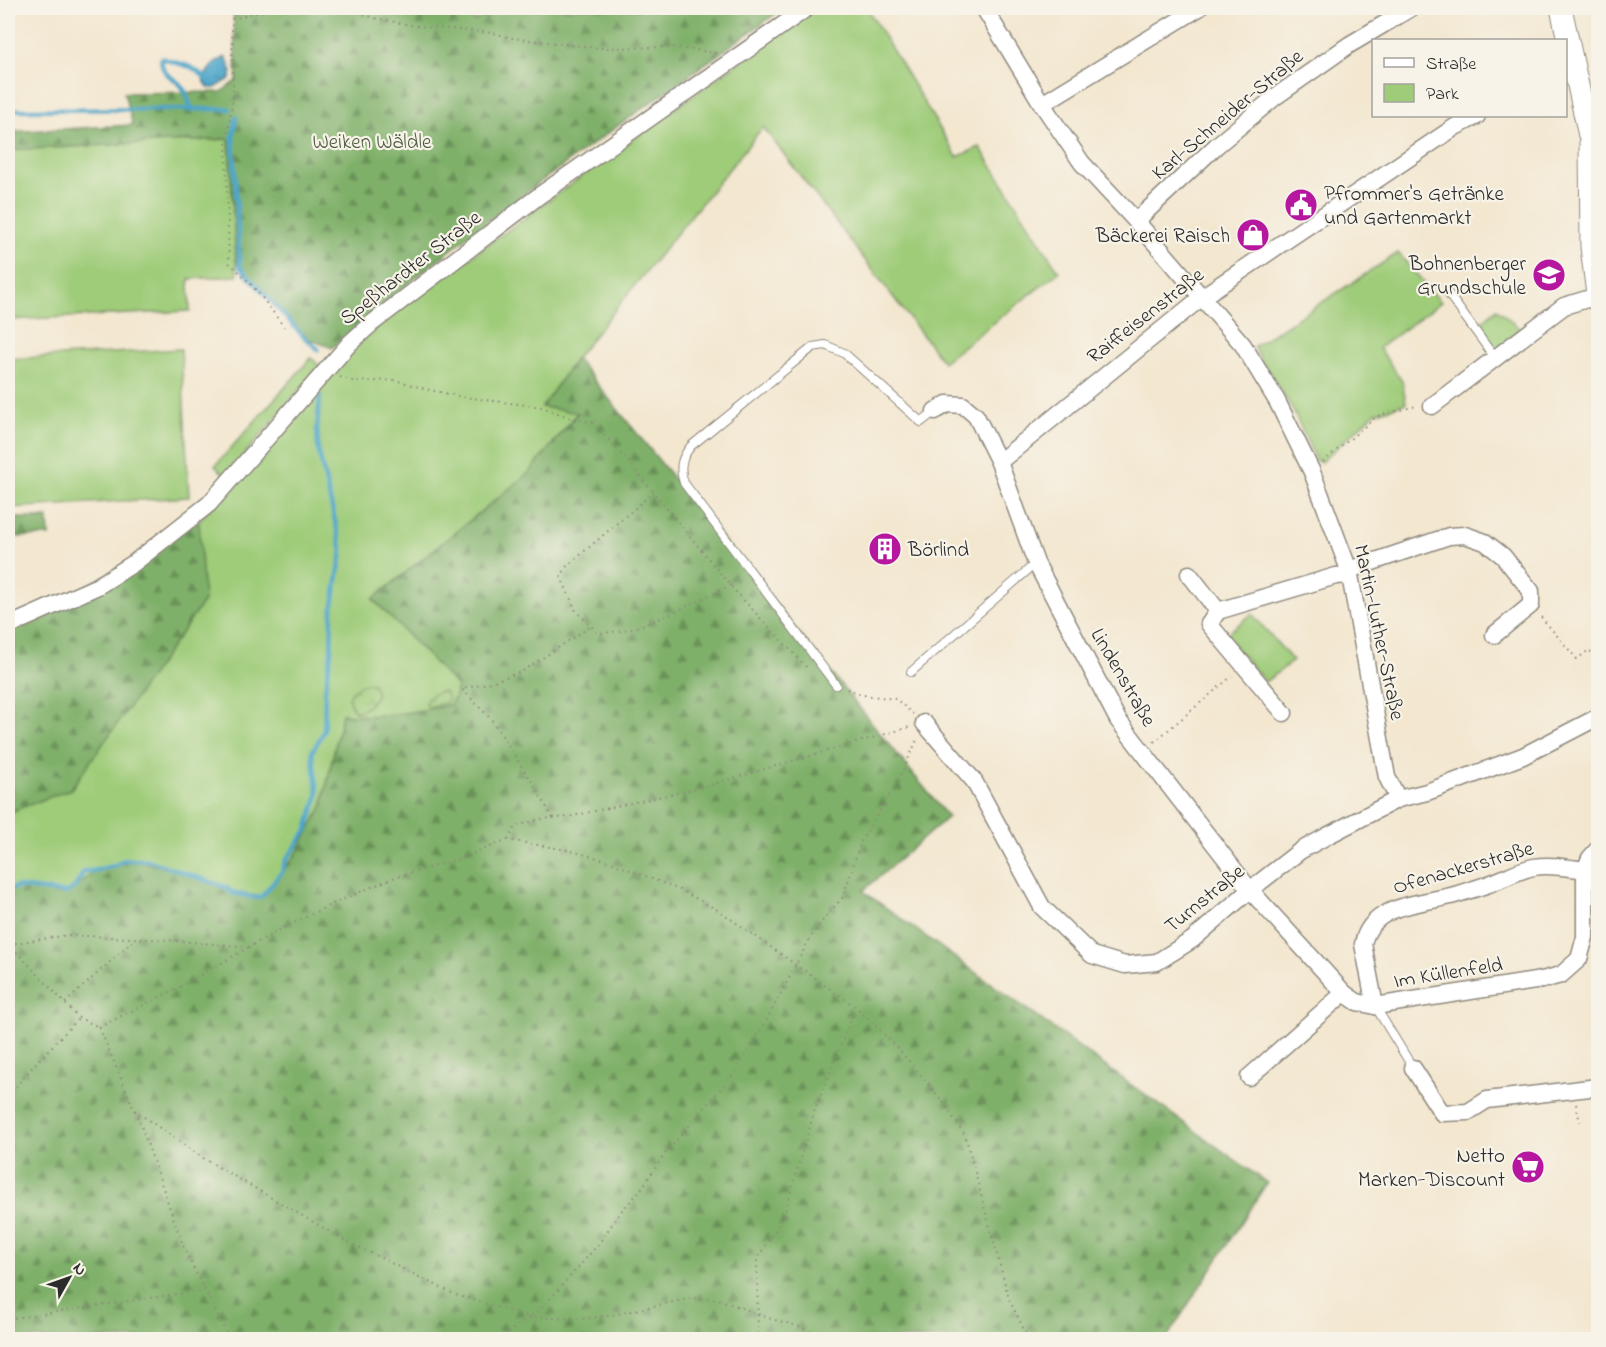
<svg xmlns="http://www.w3.org/2000/svg" width="1606" height="1347" font-family="'Indie Flower',sans-serif">
<style>
.green{fill:#9fcc79;stroke:#657c52;stroke-width:1.5}
.forest{fill:url(#forest-firs);stroke:#556e4a;stroke-width:1.5}
.wetland{fill:url(#wetland-marsh);stroke:#657c52;stroke-width:1.5}
.water{fill:url(#water-ripples);stroke:#3b687a;stroke-width:1.5}
.lines{fill:none;stroke-linecap:round;stroke-linejoin:round}
.stream{stroke:#4ba5c9;stroke-width:4.5}
.service-casing{stroke:#8f897e;stroke-width:10}
.minor-casing{stroke:#8f897e;stroke-width:19}
.tertiary-casing{stroke:#8f897e;stroke-width:23}
.path{stroke:#8f897e;stroke-width:2;stroke-dasharray:1.5 4.5;stroke-linecap:butt}
.service{stroke:#fff;stroke-width:8}
.minor{stroke:#fff;stroke-width:16}
.tertiary{stroke:#fff;stroke-width:21}
.labels{text-anchor:middle;stroke-width:4.5;stroke-linejoin:round;paint-order:stroke}
.street-label{font-size:21px;fill:#2b2b2b;stroke:#f7f3e8}
.park-label{font-size:21px;fill:#4e5b42;stroke:#f7f3e8}
.poi-label{font-size:21px;fill:#2b2b2b;stroke:#f7f3e8;text-anchor:end}
</style>
<defs>
<pattern id="forest-firs" width="22" height="20" patternUnits="userSpaceOnUse" patternTransform="scale(1.5)"><rect width="22" height="20" fill="#7fb069"/><path d="M5 1l3.5 6h-7zM16 11l3.5 6h-7z" fill="#688f57"/></pattern>
<pattern id="wetland-marsh" width="20" height="14" patternUnits="userSpaceOnUse" patternTransform="scale(1.5)"><rect width="20" height="14" fill="#9fcc79"/><path d="M1 5h8M5 5V1M11 12h8M15 12V8" fill="none" stroke="#89af69"/></pattern>
<pattern id="water-ripples" width="26" height="14" patternUnits="userSpaceOnUse" patternTransform="scale(1.5)"><rect width="26" height="14" fill="#4ba5c9"/><path d="M2 4q2-2 4 0t4 0M15 11q2-2 4 0t4 0" fill="none" stroke="#3f87a3"/></pattern>
</defs>
<rect width="100%" height="100%" fill="#f7f3e8"/>
<filter id="ink" filterUnits="userSpaceOnUse"><feTurbulence type="fractalNoise" baseFrequency=".0167" numOctaves="2"/><feDisplacementMap in="SourceGraphic" scale="12" xChannelSelector="R" yChannelSelector="G"/><feConvolveMatrix kernelMatrix="1 2 1 2 8 2 1 2 1" color-interpolation-filters="sRGB"/></filter>
<filter id="wash" filterUnits="userSpaceOnUse"><feTurbulence type="fractalNoise" baseFrequency=".008" numOctaves="4" result="noise"/><feDisplacementMap in="SourceGraphic" scale="24" xChannelSelector="R" yChannelSelector="G"/><feGaussianBlur stdDeviation="1.35" result="paint"/><feColorMatrix in="noise" values="0 0 0 0 0 0 0 0 0 0 0 0 0 0 0 0 0 1.4 0 .05"/><feComposite in="paint" operator="in"/></filter>
<g filter="url(#wash)">
<rect width="100%" height="100%" fill="#f3e7d0"/>
<g class="green">
<path d="M814,8H867L957,157L980,147L1059,272L943,362L763,127L576,358L542,407L578,412L530,472L373,599L457,686L455,697L450,705C414,712 379,719 342,714L322,807L295,856L262,897L238,893L176,870L134,859L97,871L66,893L8,887V813L71,789L199,521L338,362L388,317Z"/>
<polygon points="229,139 237,276 189,279 190,311 8,320 8,150"/>
<polygon points="1398,253 1441,302 1379,348 1402,381 1406,403 1375,413 1321,462 1316,461 1292,408 1253,347"/>
<polygon points="1497,309 1520,329 1519,331 1497,350 1478,325"/>
<polygon points="181,349 189,497 8,508 8,359"/>
<polygon points="311,358 320,366 226,476 215,466"/>
<polygon points="1252,614 1293,661 1265,682 1225,635"/>
</g>
<g class="forest">
<path d="M233,8H469L474,21L506,8H784C631,117 474,223 332,348L304,337L236,262L229,139L8,150V132L133,125L124,93L221,92L237,80Z"/>
<path d="M576,358L948,817L863,891L1267,1183L1166,1339H8V887L66,893L97,871L134,859L176,870L238,893L262,897L295,856L322,807L342,714C379,719 414,712 450,705L455,697L457,686L373,599L530,472L578,413L542,407Z"/>
<polygon points="8,518 48,518 49,536 8,537"/>
<polygon points="199,521 204,601 71,789 8,813 8,632"/>
</g>
<g class="wetland">
<path d="M366,683L373,684L377,694C371,703 366,710 356,712C342,696 350,690 366,683Z"/>
<path d="M444,691L449,699L446,703L428,707L425,703C429,695 435,692 444,691Z"/>
</g>
<path class="water" d="M226,57L232,72L230,79L215,88H209L203,80C209,68 214,62 226,57Z"/>
<g class="lines">
<g class="stream">
<polyline points="8,110 230,109"/>
<path d="M192,110C189,103 187,94 183,88C174,75 162,78 161,58L191,67L205,77"/>
<polyline points="236,117 233,137 240,267 304,337 318,349"/>
<polyline points="8,889 18,887 66,893 75,887 84,871 93,871 116,865 124,860 148,860 228,888 230,892 256,898 262,896 282,872 285,862 307,830 318,794 312,752 324,731 325,690 331,653 332,611 342,551 318,449 317,428 320,396"/>
</g>
</g>
</g>
<g filter="url(#ink)">
<g class="lines">
<defs>
<g id="service">
<polyline points="1447,292 1495,358"/>
<polyline points="911,672 1036,563"/>
<path d="M836,685L684,483C679,468 681,458 691,446L813,347L825,345L844,353L921,422L935,411"/>
<polyline points="1375,1006 1413,1068"/>
</g>
<g id="minor">
<polyline points="984,8 1042,104 1082,163 1136,221 1243,345 1277,401 1312,472 1349,570 1387,777 1398,799"/>
<polyline points="1042,104 1199,8"/>
<polyline points="1136,221 1216,146 1275,97 1349,45 1411,8"/>
<polyline points="1432,406 1564,306 1597,296"/>
<polyline points="935,411 947,404 963,405 976,416 999,462 1036,563 1118,720 1250,890 1344,993 1357,1002 1375,1006 1542,980 1561,975 1579,959 1585,937 1585,870 1590,858 1598,849"/>
<polyline points="999,462 1202,297 1455,127 1477,116"/>
<polyline points="1349,570 1449,536 1465,535 1485,542 1503,556 1531,591 1531,605 1494,635"/>
<polyline points="1189,574 1218,611"/>
<polyline points="1218,611 1336,576 1350,575"/>
<polyline points="1218,611 1209,624 1284,713"/>
<polyline points="8,626 98,586 134,563 209,504 350,343 371,324 540,195 807,8"/>
<polyline points="924,723 974,781 1042,907 1092,955 1125,965 1157,962 1192,940 1250,890 1300,851 1327,836 1398,799 1427,792 1523,756 1598,717"/>
<path d="M1375,1006L1363,944C1371,904 1420,904 1451,896C1462,893 1474,889 1486,885C1502,880 1517,870 1534,867C1550,864 1569,868 1585,870"/>
<polyline points="1413,1068 1442,1113 1468,1112 1487,1100 1598,1087"/>
<polyline points="1249,1077 1344,993"/>
</g>
<polyline id="tertiary" points="1561,8 1590,140 1591,247 1598,302"/>
</defs>
<use href="#service" class="service-casing"/>
<use href="#minor" class="minor-casing"/>
<use href="#tertiary" class="tertiary-casing"/>
<g class="path">
<path d="M274,8L232,19L233,97L226,144L229,263C251,281 267,304 284,327"/>
<polyline points="347,8 374,18 416,26 493,33 512,38 600,48 673,47 716,53"/>
<polyline points="340,377 355,382 395,380 426,389 463,397 542,407 571,418 592,422 626,459 736,592 808,669"/>
<polyline points="1323,462 1377,416 1416,406"/>
<path d="M654,492L567,566L561,577L576,611L598,633C646,632 688,604 731,585"/>
<polyline points="1541,617 1577,659 1589,650 1598,659"/>
<polyline points="847,689 864,695 896,699 913,714"/>
<polyline points="1154,742 1232,676"/>
<polyline points="553,818 532,782 491,719 462,689 488,683 521,672 591,626"/>
<polyline points="508,840 516,826 542,819 568,817 703,787 910,727"/>
<polyline points="8,943 79,1018 99,1027 140,1123 185,1251 230,1340"/>
<polyline points="9,944 69,935 167,940 250,947"/>
<polyline points="65,1003 136,938"/>
<polyline points="99,1027 176,989 279,930 330,905 395,877 453,861 508,840 568,850 605,860 680,890 718,910 856,1007 897,1047 939,1097 965,1135 1009,1299 1029,1340"/>
<polyline points="8,1096 34,1065 79,1018"/>
<polyline points="1576,1104 1580,1122"/>
<polyline points="134,1110 203,1158 344,1240 456,1295 529,1317 552,1340"/>
<polyline points="529,1317 580,1319 612,1315 691,1298 718,1299 771,1319 798,1326 827,1340"/>
<polyline points="8,1319 205,1290"/>
<polyline points="498,1340 543,1307 597,1246 622,1210 639,1192 664,1155 735,1072 769,1016 809,940 825,917 843,897 861,841 899,779 917,740"/>
<polyline points="758,1340 757,1259 783,1218 815,1109 856,1007"/>
</g>
<use href="#service" class="service"/>
<use href="#minor" class="minor"/>
<use href="#tertiary" class="tertiary"/>
</g>
</g>
<defs>
<symbol id="civic-disc" viewBox="-11 -11 22 22"><circle r="9.5" fill="#b5179e" stroke="#f7f3e8"/><path d="M-.6-6.5H3V-4.5H.6V-3L4-1V1h2V6H-6V1h2V-1L-.6-3ZM-1.2 2.5V6h2.4V2.5Z" fill="#fff"/></symbol>
<symbol id="shop-disc" viewBox="-11 -11 22 22"><circle r="9.5" fill="#b5179e" stroke="#f7f3e8"/><path d="M-5-2.5h2.3a2.7 3.5 0 0 1 5.4 0H5L5.5 6h-11ZM-1.5-2.5h3a1.5 2.3 0 0 0-3 0Z" fill="#fff"/></symbol>
<symbol id="school-disc" viewBox="-11 -11 22 22"><circle r="9.5" fill="#b5179e" stroke="#f7f3e8"/><path d="M0-5L7-2L0 1L-7-2ZM-4 1L0 2.5L4 1V4Q0 6-4 4Z" fill="#fff"/></symbol>
<symbol id="building-disc" viewBox="-11 -11 22 22"><circle r="9.5" fill="#b5179e" stroke="#f7f3e8"/><path d="M-4-6H4V6H1V3H-1V6H-4ZM-2.5-4.3h1.7v1.8h-1.7ZM.8-4.3h1.7v1.8H.8ZM-2.5-1h1.7V.8h-1.7ZM.8-1h1.7V.8H.8Z" fill="#fff"/></symbol>
<symbol id="supermarket-disc" viewBox="-11 -11 22 22"><circle r="9.5" fill="#b5179e" stroke="#f7f3e8"/><path d="M-6-5.5h2.5l.6 2H6L4.5 2H-2.5L-4.4-4H-6ZM-1.5 3.2a1.3 1.3 0 1 0 .1 0ZM3 3.2a1.3 1.3 0 1 0 .1 0Z" fill="#fff"/></symbol>
</defs>
<g fill-rule="evenodd">
<use href="#civic-disc" x="1282" y="186" width="38" height="38"/>
<use href="#shop-disc" x="1234" y="216" width="38" height="38"/>
<use href="#school-disc" x="1530" y="256" width="38" height="38"/>
<use href="#building-disc" x="866" y="530" width="38" height="38"/>
<use href="#supermarket-disc" x="1509" y="1148" width="38" height="38"/>
</g>
<g class="labels">
<g class="street-label">
<text transform="translate(1227 114) rotate(-40)" y="7">Karl-Schneider-Straße</text>
<text transform="translate(410 267) rotate(-38)" y="7">Speßhardter Straße</text>
<text transform="translate(1145 315) rotate(-38)" y="7">Raiffeisenstraße</text>
<text transform="translate(1380 632) rotate(78)" y="7">Martin-Luther-Straße</text>
<text transform="translate(1124 677) rotate(60)" y="7">Lindenstraße</text>
<text transform="translate(1463 867) rotate(-16)" y="7">Ofenackerstraße</text>
<text transform="translate(1204 898) rotate(-39)" y="7">Turnstraße</text>
<text transform="translate(1448 972) rotate(-9)" y="7">Im Küllenfeld</text>
</g>
<g class="park-label">
<text x="372" y="148">Weiken Wäldle</text>
</g>
<g class="poi-label">
<text x="1324" y="200" text-anchor="start">Pfrommer's Getränke<tspan x="1324" dy="24">und Gartenmarkt</tspan></text>
<text x="1230" y="242">Bäckerei Raisch</text>
<text x="1526" y="270">Bohnenberger<tspan x="1526" dy="24">Grundschule</tspan></text>
<text x="908" y="556" text-anchor="start">Börlind</text>
<text x="1505" y="1162">Netto<tspan x="1505" dy="24">Marken-Discount</tspan></text>
</g>
</g>
<rect width="1606" height="1347" fill="none" stroke="#f7f3e8" stroke-width="30"/>
<rect x="1372" y="39" width="195" height="78" fill="#f7f3e8" stroke="#a5a39c" stroke-width="1.5"/>
<rect x="1384" y="58" width="30" height="9" fill="#ffffff" stroke="#a5a39c" stroke-width="1.5"/>
<text x="1426" y="69" font-size="18" fill="#2b2b2b">Straße</text>
<rect x="1384" y="84" width="30" height="18" fill="#9fcc79" stroke="#a5a39c" stroke-width="1.5"/>
<text x="1426" y="99" font-size="18" fill="#2b2b2b">Park</text>
<g transform="translate(69 1278) rotate(50)" stroke="#f7f3e8" stroke-width="4.5" paint-order="stroke">
<path d="M0-4.5L10 22L0 15L-10 22Z" fill="#2b2b2b"/>
<text y="-9" font-size="16" font-weight="bold" text-anchor="middle" fill="#2b2b2b">N</text>
</g>
</svg>
